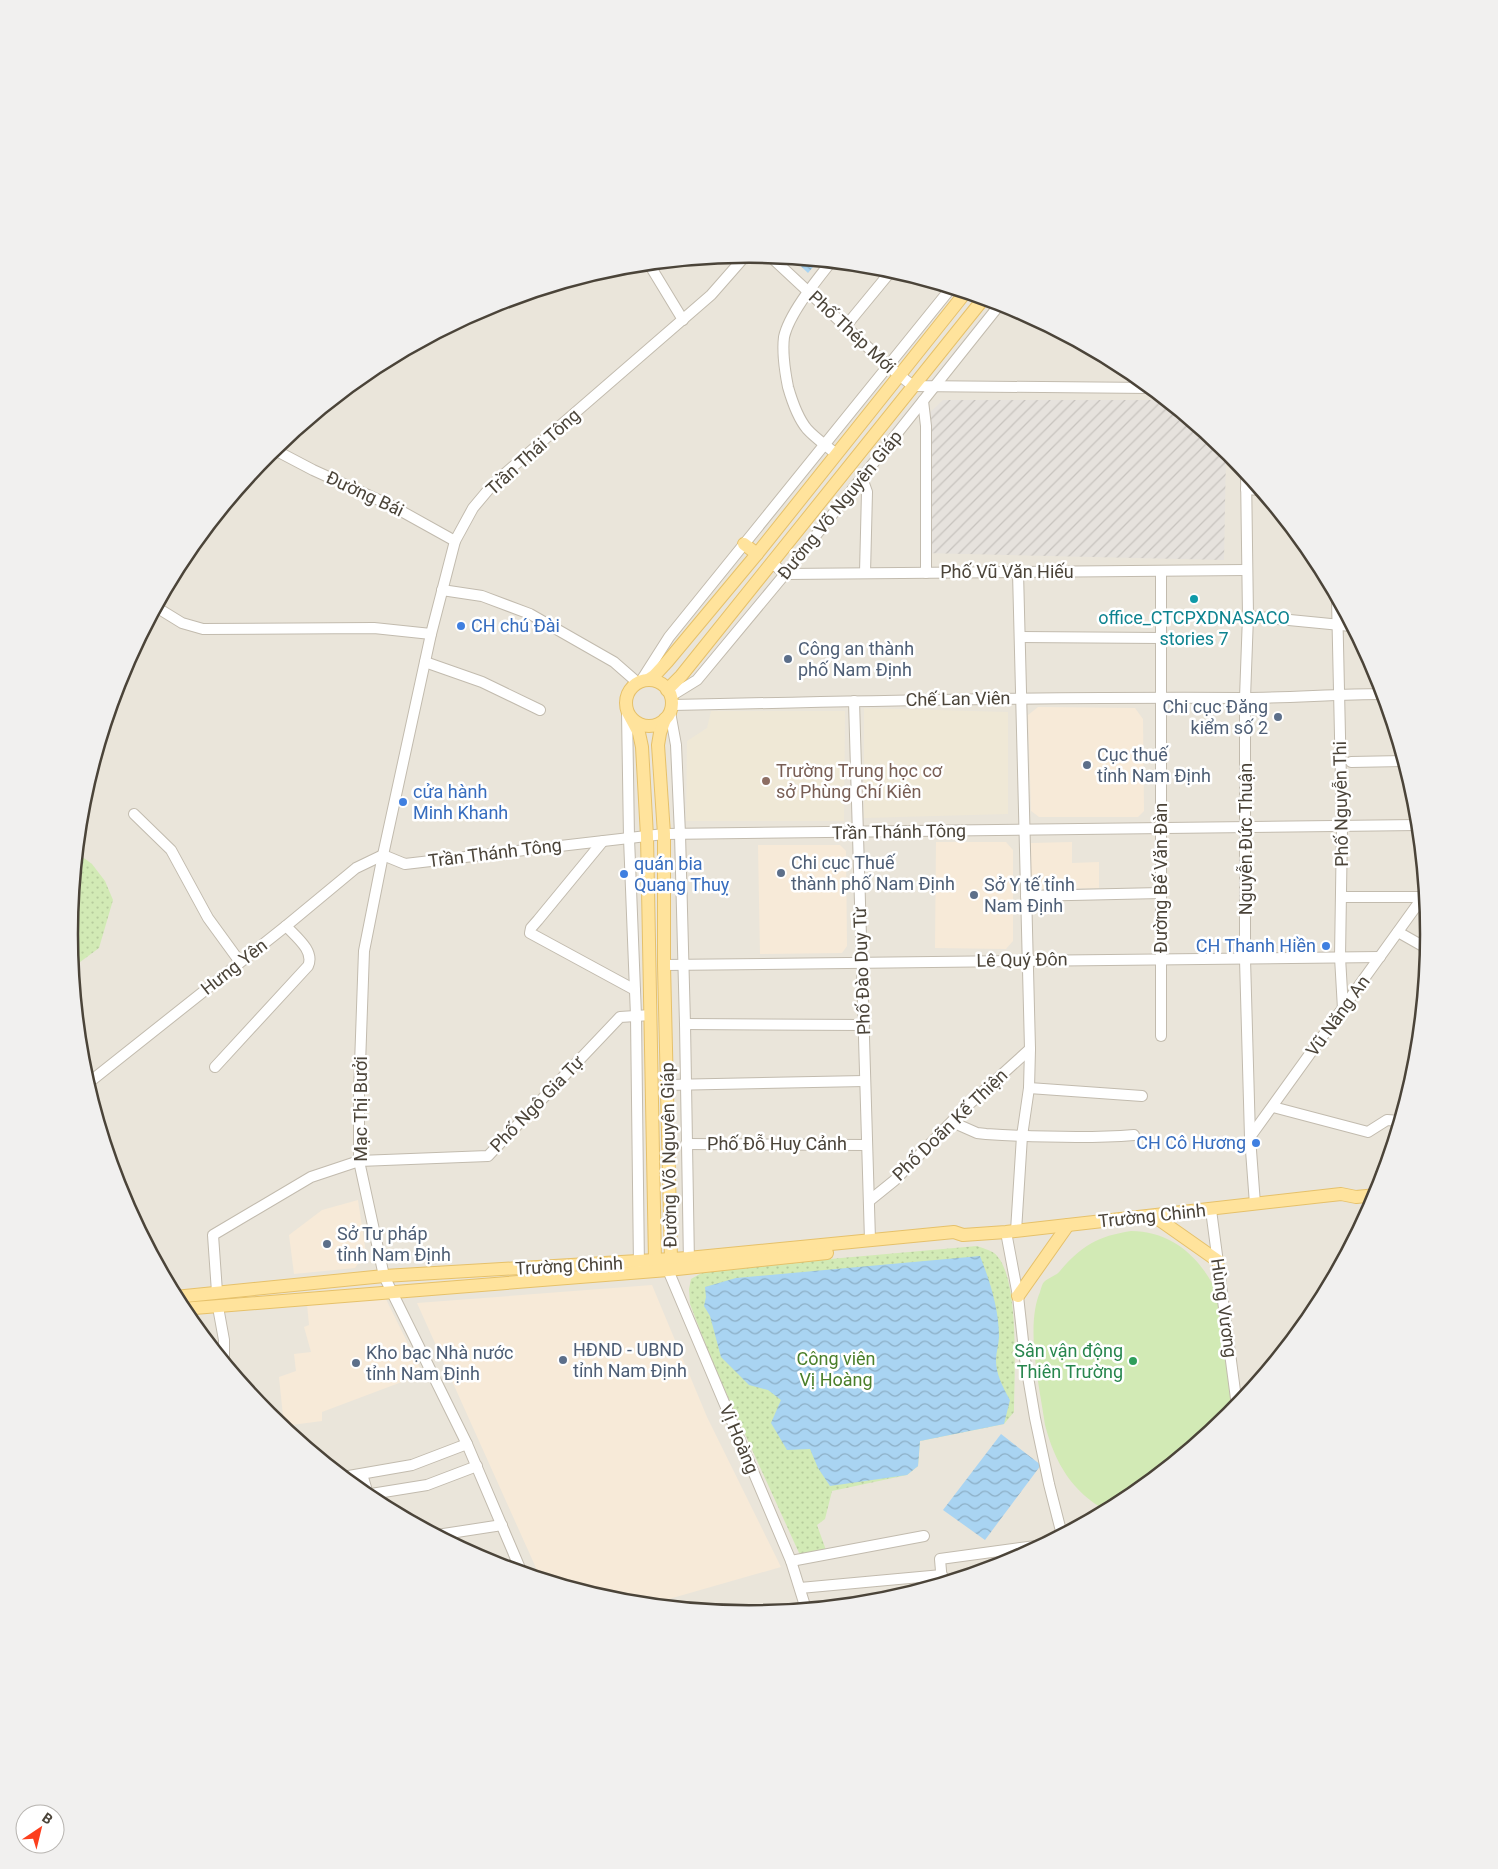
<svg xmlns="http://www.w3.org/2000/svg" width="1498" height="1869" font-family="Roboto,sans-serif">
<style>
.residential{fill:#eae5da}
.commercial{fill:#f7ead8}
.industrial{fill:url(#industrial-furrows)}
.education{fill:#efe8d6}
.park{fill:url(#park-dots)}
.pitch{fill:#d2eab5}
.water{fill:url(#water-waves)}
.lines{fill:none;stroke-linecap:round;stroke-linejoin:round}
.minor-casing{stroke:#c2bbae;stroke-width:12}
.major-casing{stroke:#e6c16a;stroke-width:14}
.minor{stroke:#fff;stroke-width:10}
.major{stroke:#ffe39c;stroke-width:12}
.culture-dot{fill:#0f9aa8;stroke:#fff;stroke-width:2}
.shop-dot{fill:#3f7fe0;stroke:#fff;stroke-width:2}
.service-dot{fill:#5c6f8a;stroke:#fff;stroke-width:2}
.education-dot{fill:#8d6e63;stroke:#fff;stroke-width:2}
.leisure-dot{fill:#2e9e5b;stroke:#fff;stroke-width:2}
.labels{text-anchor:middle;stroke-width:5;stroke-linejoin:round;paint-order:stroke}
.street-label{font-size:18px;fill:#4b4439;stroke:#fff}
.culture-label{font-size:18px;fill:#0d838f;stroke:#fff}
.shop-label{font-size:18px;fill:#366cbe;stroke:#fff;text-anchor:start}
.service-label{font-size:18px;fill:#4e5e75;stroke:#fff;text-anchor:start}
.education-label{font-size:18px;fill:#785e54;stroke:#fff;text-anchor:start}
.leisure-label{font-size:18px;fill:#27864d;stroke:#fff;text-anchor:end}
.park-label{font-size:18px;fill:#4a7f2a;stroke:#fff}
.rim{fill:none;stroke:#4b4439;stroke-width:2.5}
</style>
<defs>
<pattern id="industrial-furrows" width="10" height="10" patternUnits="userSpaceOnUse" patternTransform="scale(1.25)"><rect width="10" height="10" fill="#e6e2dd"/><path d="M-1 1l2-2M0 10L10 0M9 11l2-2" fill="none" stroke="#c7c3be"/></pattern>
<pattern id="park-dots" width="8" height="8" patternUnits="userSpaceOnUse" patternTransform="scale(1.25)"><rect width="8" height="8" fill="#d2eab5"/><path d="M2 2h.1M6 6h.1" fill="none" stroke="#b6ca9c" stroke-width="1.8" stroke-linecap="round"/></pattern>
<pattern id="water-waves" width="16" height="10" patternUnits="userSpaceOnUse" patternTransform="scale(1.25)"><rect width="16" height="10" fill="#a9d4f2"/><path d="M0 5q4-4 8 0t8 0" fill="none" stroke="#8caec5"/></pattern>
</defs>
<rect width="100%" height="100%" fill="#f6f3ec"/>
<circle class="residential" cx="749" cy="935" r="678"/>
<g class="commercial">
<polygon points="1038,707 1135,708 1143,719 1144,811 1138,817 1039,817 1031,811 1028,715"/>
<polygon points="936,842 1006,842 1013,850 1013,941 1006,949 935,948"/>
<polygon points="1072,842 1072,863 1099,862 1099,888 1031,889 1031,843"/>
<polygon points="758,845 840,845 846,851 847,946 842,953 760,954"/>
<polygon points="358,1200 366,1253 355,1268 294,1274 289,1235 322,1210"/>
<polygon points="652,1285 707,1417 781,1567 648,1605 616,1602 541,1579 417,1303"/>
<polygon points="384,1295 423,1374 322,1412 322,1421 284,1426 279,1377 296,1371 294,1354 311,1352 304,1327 309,1325 307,1304"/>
</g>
<polygon class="industrial" points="943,400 1165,400 1226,450 1224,560 924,553 925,417"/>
<g class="education">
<polygon points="864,708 1008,712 1008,814 864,818"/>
<polygon points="711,711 845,711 844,821 686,821 687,741 707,728"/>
</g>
<g class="park">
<polygon points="77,853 92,864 105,881 113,900 99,948 72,968 69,935"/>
<path d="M977,1246C982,1248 990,1250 994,1253C1021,1274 1014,1378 1014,1412L1004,1424L920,1441L918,1466L907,1475L832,1491L825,1519L817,1525L827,1553L800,1555L713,1364L690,1304L689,1289L691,1279L707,1270Z"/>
</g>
<path class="pitch" d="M1131,1231C1168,1231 1196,1253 1213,1285C1222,1302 1223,1323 1226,1341C1229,1364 1232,1387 1234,1410L1127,1500L1107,1511C1072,1492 1055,1463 1045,1425C1040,1388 1025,1327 1040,1292C1041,1289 1042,1284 1044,1282C1049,1277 1056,1276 1060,1271C1081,1246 1098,1236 1131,1231Z"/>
<g class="water">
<polygon points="793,259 818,261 808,273"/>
<path d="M980,1256C990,1281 999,1310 999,1336C999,1344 996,1352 996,1360C996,1375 1003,1387 1010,1400L1004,1424L920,1441L918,1466L907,1475L830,1486L818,1468L810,1449L787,1450L771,1423L781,1400L768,1390L749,1385L721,1357L710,1316L704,1306L706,1297L705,1287L736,1278Z"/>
<polygon points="1001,1434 1041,1465 985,1540 943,1510"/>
</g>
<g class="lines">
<defs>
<g id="minor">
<polyline points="770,256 888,366 913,386 1151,388"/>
<path d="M831,262C816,281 789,314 784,337C782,353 785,372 788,387C792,401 797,417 807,429C815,438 827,446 836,454"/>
<polyline points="649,264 683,320"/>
<polyline points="845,327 892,270"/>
<polyline points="923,401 926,426 926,573"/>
<polyline points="273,449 313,470 392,506 455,541"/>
<polyline points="1246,473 1248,616 1245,698 1245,959 1250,1137 1255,1204"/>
<polyline points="862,478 867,492 865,573"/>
<polyline points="1246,489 1260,490"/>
<polyline points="772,563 785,574 1246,570"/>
<polyline points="442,590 482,596 530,614 614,662 638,683"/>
<polyline points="1337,599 1342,827 1340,957 1343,1009"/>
<polyline points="156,607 182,623 203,629 374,628 431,634"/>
<polyline points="1248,616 1351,626"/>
<polyline points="1020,637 1161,638"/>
<polyline points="425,662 482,682 540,710"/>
<polyline points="641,681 669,637 951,288"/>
<polyline points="671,696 697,680 785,574 1001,303"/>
<polyline points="854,701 870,1240"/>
<path d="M672,705C862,701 1053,697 1243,698C1290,698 1337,694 1384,694"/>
<polyline points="627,711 629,838 636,1016 639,1268"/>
<polyline points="670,712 676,745 680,834 685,1024 689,1264"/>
<polyline points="1351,762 1404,761"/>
<polyline points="134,814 171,850 208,918 240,962"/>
<polyline points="603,841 538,920 531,928 530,933 635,990"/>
<polyline points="383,855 405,864 664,834 1418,825"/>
<polyline points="1026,896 1161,893"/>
<polyline points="1341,897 1423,897"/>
<polyline points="1398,932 1428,949"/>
<polyline points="664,965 1380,957"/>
<polyline points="685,1024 864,1025"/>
<polyline points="1161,1036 1161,571"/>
<path d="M215,1067L308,966C315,951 296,937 286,926"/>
<polyline points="87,1084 286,926 356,868 383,855"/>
<polyline points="667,1085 865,1081"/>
<polyline points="1029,1088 1142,1096"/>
<polyline points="1273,1107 1368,1132 1387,1120 1400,1121"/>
<path d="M952,1122L977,1133L986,1134C1036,1137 1084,1139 1134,1135"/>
<polyline points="1250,1137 1425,894"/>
<polyline points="686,1144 867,1145"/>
<polyline points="869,1201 895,1180 966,1107 1030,1049"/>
<polyline points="1211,1210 1237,1406"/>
<polyline points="1016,1231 1022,1136 1029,1088 1030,1049 1018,572"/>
<polyline points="1006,1232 1018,1296 1025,1359 1035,1418 1049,1484 1062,1535"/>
<polyline points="668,1270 791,1561 806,1609"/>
<polyline points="217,1292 213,1235 311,1177 359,1161 488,1156 620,1017 651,1015"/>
<polyline points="218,1307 224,1340 224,1362"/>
<polyline points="362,1474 369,1498"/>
<polyline points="343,1477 412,1465 467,1444"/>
<polyline points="365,1495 427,1485 477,1466"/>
<polyline points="437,1535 502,1525"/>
<polyline points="791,1561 924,1536"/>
<polyline points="522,1573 467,1444 384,1276 359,1161 359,1093 364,951 383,855 431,634 455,541 473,508 494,483 711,295 747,254"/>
<polyline points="942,1583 940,1559 1043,1545"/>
<polyline points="800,1588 942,1575"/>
</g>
<g id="major">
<polyline points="744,544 757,554"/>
<polyline points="648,680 654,676 667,662 757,554 965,293"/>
<circle cx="649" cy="703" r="23"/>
<polyline points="667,690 681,676 984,298"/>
<polyline points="631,718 639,733 642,747 647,836 655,1260 668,1270 671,1259 664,965 664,834 658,745 660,733 665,719"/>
<polyline points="1154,1216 1218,1261"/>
<polyline points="1018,1296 1068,1225"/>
<polyline points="175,1297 384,1276 688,1258 954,1232 963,1235 1006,1232 1341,1194 1356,1197 1377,1195"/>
<polyline points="182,1309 668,1270 827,1253"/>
</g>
</defs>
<use href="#minor" class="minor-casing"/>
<use href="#major" class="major-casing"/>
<use href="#minor" class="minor"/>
<use href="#major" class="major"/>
</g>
<circle class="culture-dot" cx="1194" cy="599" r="5"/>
<g class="shop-dot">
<circle cx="461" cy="626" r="5"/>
<circle cx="403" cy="802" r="5"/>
<circle cx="624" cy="874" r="5"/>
<circle cx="1326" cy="946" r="5"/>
<circle cx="1256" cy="1143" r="5"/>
</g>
<g class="service-dot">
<circle cx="788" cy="659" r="5"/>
<circle cx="1278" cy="717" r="5"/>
<circle cx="1087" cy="765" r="5"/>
<circle cx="781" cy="873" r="5"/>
<circle cx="974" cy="895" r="5"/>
<circle cx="327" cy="1244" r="5"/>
<circle cx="563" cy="1360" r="5"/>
<circle cx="356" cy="1363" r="5"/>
</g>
<circle class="education-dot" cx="766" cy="781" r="5"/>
<circle class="leisure-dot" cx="1133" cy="1361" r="5"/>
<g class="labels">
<g class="street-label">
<text transform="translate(852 332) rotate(43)" y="6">Phố Thép Mới</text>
<text transform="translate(533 452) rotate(-42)" y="6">Trần Thái Tông</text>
<text transform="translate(365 494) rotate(25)" y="6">Đường Bái</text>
<text transform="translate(840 505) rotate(-51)" y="6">Đường Võ Nguyên Giáp</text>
<text x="1007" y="578">Phố Vũ Văn Hiếu</text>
<text transform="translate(958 699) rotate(-1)" y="6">Chế Lan Viên</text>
<text transform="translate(1341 804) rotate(-91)" y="6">Phố Nguyễn Thi</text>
<text transform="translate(899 832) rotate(-1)" y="6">Trần Thánh Tông</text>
<text transform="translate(1246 839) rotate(-90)" y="6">Nguyễn Đức Thuận</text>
<text transform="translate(495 853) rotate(-7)" y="6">Trần Thánh Tông</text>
<text transform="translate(1161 878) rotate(-90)" y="6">Đường Bế Văn Đàn</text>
<text transform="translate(1022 960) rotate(-1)" y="6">Lê Quý Đôn</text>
<text transform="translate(234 967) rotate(-38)" y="6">Hưng Yên</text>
<text transform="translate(862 971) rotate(-92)" y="6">Phố Đào Duy Từ</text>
<text transform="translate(1338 1016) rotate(-54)" y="6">Vũ Năng An</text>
<text transform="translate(537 1104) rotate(-46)" y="6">Phố Ngô Gia Tự</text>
<text transform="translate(361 1109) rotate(-90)" y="6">Mạc Thị Bưởi</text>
<text transform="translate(950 1125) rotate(-44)" y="6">Phố Doãn Kế Thiện</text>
<text x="777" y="1150">Phố Đỗ Huy Cảnh</text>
<text transform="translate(669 1155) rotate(-91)" y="6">Đường Võ Nguyên Giáp</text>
<text transform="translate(1152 1216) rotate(-6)" y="6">Trường Chinh</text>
<text transform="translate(569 1266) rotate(-3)" y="6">Trường Chinh</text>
<text transform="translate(1224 1308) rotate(82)" y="6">Hùng Vương</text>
<text transform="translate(739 1439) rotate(67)" y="6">Vị Hoàng</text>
</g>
<g class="culture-label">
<text x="1194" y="624">office_CTCPXDNASACO<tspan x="1194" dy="21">stories 7</tspan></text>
</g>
<g class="shop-label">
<text x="471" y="632">CH chú Đài</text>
<text x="413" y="798">cửa hành<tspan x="413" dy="21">Minh Khanh</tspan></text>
<text x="634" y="870">quán bia<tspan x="634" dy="21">Quang Thuỵ</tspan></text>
<text x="1316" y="952" text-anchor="end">CH Thanh Hiền</text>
<text x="1246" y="1149" text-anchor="end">CH Cô Hương</text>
</g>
<g class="service-label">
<text x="798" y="655">Công an thành<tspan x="798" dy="21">phố Nam Định</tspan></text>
<text x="1268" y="713" text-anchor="end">Chi cục Đăng<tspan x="1268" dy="21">kiểm số 2</tspan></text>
<text x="1097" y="761">Cục thuế<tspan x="1097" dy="21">tỉnh Nam Định</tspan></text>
<text x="791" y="869">Chi cục Thuế<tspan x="791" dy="21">thành phố Nam Định</tspan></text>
<text x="984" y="891">Sở Y tế tỉnh<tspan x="984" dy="21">Nam Định</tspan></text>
<text x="337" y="1240">Sở Tư pháp<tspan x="337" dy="21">tỉnh Nam Định</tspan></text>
<text x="573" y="1356">HĐND - UBND<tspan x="573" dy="21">tỉnh Nam Định</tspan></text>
<text x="366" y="1359">Kho bạc Nhà nước<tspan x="366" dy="21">tỉnh Nam Định</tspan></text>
</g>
<g class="education-label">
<text x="776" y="777">Trường Trung học cơ<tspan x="776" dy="21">sở Phùng Chí Kiên</tspan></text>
</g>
<g class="leisure-label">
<text x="1123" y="1357">Sân vận động<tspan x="1123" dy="21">Thiên Trường</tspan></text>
</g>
<g class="park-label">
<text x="836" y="1365">Công viên<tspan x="836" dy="21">Vị Hoàng</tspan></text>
</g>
</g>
<path d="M0 0H1498V1869H0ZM78 934a671 671 0 1 1 1342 0a671 671 0 1 1-1342 0Z" fill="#f1f0ef" fill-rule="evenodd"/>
<path class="rim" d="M78 934a671 671 0 1 1 1342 0a671 671 0 1 1-1342 0Z"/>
<g transform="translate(40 1829) rotate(35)"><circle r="24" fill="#ffffff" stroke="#b7b4b0"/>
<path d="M0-4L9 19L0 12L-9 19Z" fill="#fc3f1d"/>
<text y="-8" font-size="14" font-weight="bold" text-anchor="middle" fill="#4b4439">B</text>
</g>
</svg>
